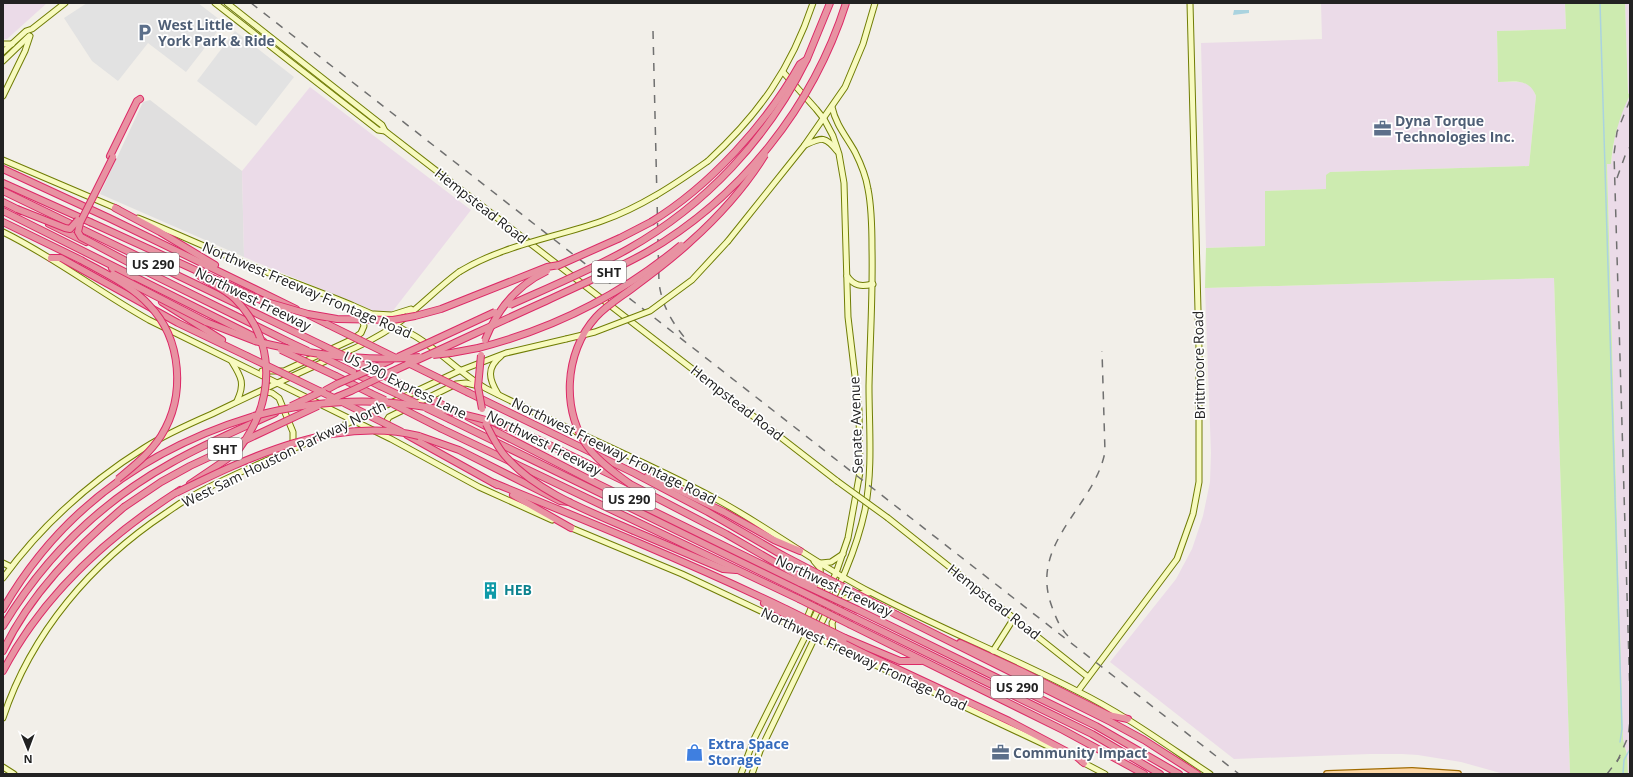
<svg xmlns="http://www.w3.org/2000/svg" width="1633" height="777" font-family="'Open Sans',sans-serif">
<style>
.residential{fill:#e0dfdf}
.industrial{fill:#ebdbe8}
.grass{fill:#cdebb0}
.parking{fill:#e2e2e2}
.water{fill:#aad3df}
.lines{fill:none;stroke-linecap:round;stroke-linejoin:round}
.stream{stroke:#aad3df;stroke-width:1.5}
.secondary-casing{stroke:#707d05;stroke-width:7}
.primary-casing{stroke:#a06b00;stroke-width:8}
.highway-casing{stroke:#dc2a67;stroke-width:8}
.secondary{stroke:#f7fabf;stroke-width:5}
.primary{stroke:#fcd6a4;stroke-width:5.5}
.highway{stroke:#e892a2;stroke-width:6}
.rail{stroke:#707070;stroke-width:1.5;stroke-dasharray:8 8;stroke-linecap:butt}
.secondary-bridge-casing{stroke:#707d05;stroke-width:7;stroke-linecap:butt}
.highway-bridge-casing{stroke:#dc2a67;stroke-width:8;stroke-linecap:butt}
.secondary-bridge{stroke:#f7fabf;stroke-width:5}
.highway-bridge{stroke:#e892a2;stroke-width:6}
.labels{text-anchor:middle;stroke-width:3.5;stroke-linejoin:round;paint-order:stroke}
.shield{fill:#fff;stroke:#646464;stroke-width:1}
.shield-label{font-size:13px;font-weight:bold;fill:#222}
.service-label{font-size:14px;font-weight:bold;fill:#4e5e75;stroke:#fff;text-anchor:start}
.street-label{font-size:14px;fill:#222;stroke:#fff}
.culture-label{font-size:14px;font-weight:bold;fill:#0d838f;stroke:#fff;text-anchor:start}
.shop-label{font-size:14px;font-weight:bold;fill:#366cbe;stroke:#fff;text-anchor:start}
</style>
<rect width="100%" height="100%" fill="#f2efe9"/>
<polygon class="residential" points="150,100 242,171 244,257 100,194 143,102"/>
<g class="industrial">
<polygon points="3,3 47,3 7,39 3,39"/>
<polygon points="1321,3 1565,3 1566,29 1497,31 1498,82 1520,82 1528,84 1533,89 1536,96 1529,166 1330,172 1326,176 1326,189 1265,191 1265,246 1206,248 1201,43 1322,39"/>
<polygon points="1625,3 1630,3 1630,94 1628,93"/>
<polygon points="310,87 471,210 392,312 379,313 244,257 242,171"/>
<polygon points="1630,95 1630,774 1628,774 1627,755 1623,739 1607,164 1611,164 1616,128 1621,112"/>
<polygon points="1554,278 1570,774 1504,774 1461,762 1418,755 1402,754 1370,754 1234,759 1110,662 1176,579 1192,549 1203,516 1210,482 1211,453 1205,288"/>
</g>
<path class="grass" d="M1565,3H1625L1628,93L1630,95C1619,117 1613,139 1611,164H1607L1623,739L1627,755L1628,774H1570L1554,278L1205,288L1206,248L1265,246V191L1326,189V175L1330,172L1529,166L1536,96C1529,78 1515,82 1498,82L1497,31L1566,29Z"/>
<g class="parking">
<polygon points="87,3 198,3 224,23 186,72 148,43 118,81 92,61 64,18"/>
<polygon points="235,31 294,77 256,126 197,81"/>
</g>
<polygon class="water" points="1234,10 1249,10 1249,13 1233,15"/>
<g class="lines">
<g class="stream">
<polyline points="1600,3 1622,729 1620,742"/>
<polyline points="1623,774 1624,760 1630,749"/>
</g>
<defs>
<g id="secondary">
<polyline points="215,3 369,123 378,130 385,131 837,481"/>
<polyline points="227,3 373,118 382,125 385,131"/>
<polyline points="3,44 12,44"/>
<polyline points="3,52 26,31 32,29 65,3"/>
<polyline points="3,61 29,36"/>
<polyline points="783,72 816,109 824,119 833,136 839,154 844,183 848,317 859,410 860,472 848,538 836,573 811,624"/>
<polyline points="3,96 25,51 30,36"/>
<path d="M805,145C821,138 825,135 837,151"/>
<polyline points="3,160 118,209"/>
<path d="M708,161C759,114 791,69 813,3"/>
<path d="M138,218C178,234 216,252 256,268C309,289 365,307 415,336C440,351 460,373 485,388C561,427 641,459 716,499C770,528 818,566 872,593C939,628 1009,656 1077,691C1124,714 1166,745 1210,774"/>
<path d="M3,232C54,257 99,292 149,320L391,439L479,487L552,520"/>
<polyline points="728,241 804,146 845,87 863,44 875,3"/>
<path d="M847,276C854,286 861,287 873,284"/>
<polyline points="374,314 392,315 411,309"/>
<path d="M339,355C358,347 377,338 394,326C417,310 436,289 459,272"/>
<path d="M232,362C242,378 245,384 237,401"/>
<polyline points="262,371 284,371 353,339 361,333 364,326 361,315 354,308"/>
<polyline points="262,391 272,393 279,398 293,432 293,441 290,446"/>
<path d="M498,394C489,379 486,368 501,356"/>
<path d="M388,433C384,427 385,423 389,417L456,384L466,383L479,386"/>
<polyline points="325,434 459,371 506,353 566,339"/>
<polyline points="888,518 1088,677"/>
<polyline points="569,527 682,574 1069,756"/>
<polyline points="3,563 11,567"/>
<polyline points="821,563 831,562 843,554"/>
<path d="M3,578C41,526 90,482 144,448C166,434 189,424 212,414C251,395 290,377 330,359"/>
<polyline points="785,622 799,621 807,618 821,584 820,568 814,561"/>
<path d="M819,628C838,589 856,552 865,510C873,469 869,427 869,386C870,340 873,295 872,249C872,229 872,209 868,189C866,176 861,164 855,152C846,136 836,125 832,107"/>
<polyline points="833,634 832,623 844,599 856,594 869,593"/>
<polyline points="993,651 1014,618"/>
<polyline points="1078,691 1177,559 1193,514 1199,482 1199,349 1190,3"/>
<path d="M3,718C31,633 92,562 166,513C175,507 184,500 194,495C232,474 273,459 312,440"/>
<polyline points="1082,762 1105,774"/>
<polyline points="3,767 14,774"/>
<polyline points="741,774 754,739 808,631"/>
<polyline points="752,774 760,751 816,635"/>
</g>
<polyline id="primary" points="1327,774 1412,771 1458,774"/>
<g id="highway">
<polyline points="807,59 830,3"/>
<polyline points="110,156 137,101 140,99"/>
<polyline points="3,169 109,218 296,309"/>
<polyline points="3,183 90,222"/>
<polyline points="3,191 303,336"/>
<polyline points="3,202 21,211"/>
<polyline points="115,208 160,232 215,265"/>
<polyline points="3,211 263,341"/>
<polyline points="3,222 81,260"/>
<polyline points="49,224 86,242"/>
<polyline points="620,238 651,222"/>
<polyline points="51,258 61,258 178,323 247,356"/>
<polyline points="137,267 291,343"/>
<polyline points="112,268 131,281"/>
<polyline points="162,302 222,340"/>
<polyline points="309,315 327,324"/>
<polyline points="206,322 255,341"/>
<polyline points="451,353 478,348"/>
<polyline points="361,364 397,382"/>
<polyline points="378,366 391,360"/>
<polyline points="391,372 404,366"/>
<polyline points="354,373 380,386"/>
<polyline points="336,376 370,393"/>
<polyline points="326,390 337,384"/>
<polyline points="469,393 634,473 708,512 782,555"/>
<polyline points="339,396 351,391"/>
<polyline points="468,417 598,484 800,583"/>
<polyline points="451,420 796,589"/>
<polyline points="493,422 537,439 630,484 726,534 802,578"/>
<polyline points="442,429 799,599"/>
<polyline points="407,435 497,485"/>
<polyline points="419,436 459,450 560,501 569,502"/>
<polyline points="647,477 656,479 724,512 774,540 800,551"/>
<path d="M494,483C592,523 690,563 786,609"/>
<polyline points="190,484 227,459 239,449"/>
<polyline points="513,495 571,528"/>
<polyline points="634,531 723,569 736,570"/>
<polyline points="764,603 783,613"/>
<path d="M3,609C60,510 145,449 254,416"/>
<polyline points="858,610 1096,726 1179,774"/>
<polyline points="897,615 1111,722 1144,740 1197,774"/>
<polyline points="855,618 1092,734 1160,774"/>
<polyline points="851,625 1063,730 1144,774"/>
<path d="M3,626C44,558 101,502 171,463C204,444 240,429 275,413"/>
<polyline points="845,638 900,661 921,661"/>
<polyline points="960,643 1021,671 1108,715 1128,719"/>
<path d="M3,651C30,594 77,547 124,507"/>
<polyline points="863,653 1009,721 1077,757 1084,763"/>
<path d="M3,671C43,595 108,536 180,490"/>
</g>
</defs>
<use href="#secondary" class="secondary-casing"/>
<use href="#primary" class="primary-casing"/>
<use href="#highway" class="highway-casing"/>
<use href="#secondary" class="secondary"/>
<use href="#primary" class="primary"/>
<use href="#highway" class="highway"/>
<g class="rail">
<polyline points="251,3 1239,774"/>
<path d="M653,31L659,283C662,305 671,321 685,338"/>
<polyline points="1630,100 1617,132 1614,154 1630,696"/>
<polyline points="1617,178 1626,153 1630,147"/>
<path d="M1068,636C1060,628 1056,618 1052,607C1028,543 1094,508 1105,452L1102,351"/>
<polyline points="1617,762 1628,737 1630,721"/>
<polyline points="1607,774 1620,757"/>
</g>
<defs>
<g id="secondary-bridge">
<path d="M459,272C503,245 554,238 602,221C641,207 674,185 708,161"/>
<polyline points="566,339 595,332 650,311 692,280 728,241"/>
<polyline points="837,481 888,518"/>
</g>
<g id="highway-bridge">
<polyline points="113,157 80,223 78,232 81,237 141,269"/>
<polyline points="17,209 65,228 70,229 78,220"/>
<polyline points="90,222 263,301 308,314 337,319 393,320 415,316 441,309 547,267 559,265"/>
<path d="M651,222C710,186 767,123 800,64L806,60"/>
<path d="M81,260C104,273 131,285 149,305C182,339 186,396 161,436C150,453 134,466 118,479"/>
<polyline points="557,266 620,238"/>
<polyline points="113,274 206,322"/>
<path d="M197,274C209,283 224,288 235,299C278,343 274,402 239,449"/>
<path d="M510,305C550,287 591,270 628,249C706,205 768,138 807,59"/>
<polyline points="327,324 396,358"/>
<polyline points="303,336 361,364"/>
<path d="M485,340C497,310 517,285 547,271"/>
<path d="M255,341C310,355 364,362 420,357"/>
<polyline points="291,343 308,351"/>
<path d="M478,348C553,329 621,295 681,245"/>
<polyline points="281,350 336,376"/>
<polyline points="433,355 451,353"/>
<polyline points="481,355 478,387 482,409"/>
<polyline points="247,356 336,399"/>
<polyline points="320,356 353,372"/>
<polyline points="398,357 495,312"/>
<polyline points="408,363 469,393"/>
<path d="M404,366C451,345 499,322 546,301C580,285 615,270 647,252C741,197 813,107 846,3"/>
<polyline points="397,382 451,409"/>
<polyline points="337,384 378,366"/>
<polyline points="380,386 416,403"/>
<polyline points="351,391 391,372"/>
<polyline points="370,393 385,400"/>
<polyline points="328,401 339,396"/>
<polyline points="344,403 402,432"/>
<polyline points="393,404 442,429"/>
<polyline points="291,406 323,391"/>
<polyline points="426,408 451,420"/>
<path d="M254,416C340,394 408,398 493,422"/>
<path d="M486,424C492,436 498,449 507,458C538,493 591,512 634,531"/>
<path d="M630,484C616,474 602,464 591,451C560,414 564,352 596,317C607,305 621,297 634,287C653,273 673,258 690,242C718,217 745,187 765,155"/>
<path d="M176,493C249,457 336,415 419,436"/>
<polyline points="124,507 161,482 190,466 318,406"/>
<polyline points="782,555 897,615"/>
<polyline points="802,578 814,587"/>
<polyline points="800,583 858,610"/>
<polyline points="796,589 855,618"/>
<polyline points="799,599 851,625"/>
<polyline points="786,609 845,638"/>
<polyline points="783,613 863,653"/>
</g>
</defs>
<use href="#secondary-bridge" class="secondary-bridge-casing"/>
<use href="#highway-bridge" class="highway-bridge-casing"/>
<use href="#secondary-bridge" class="secondary-bridge"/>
<use href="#highway-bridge" class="highway-bridge"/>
</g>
<defs>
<symbol id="parking-bare" viewBox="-9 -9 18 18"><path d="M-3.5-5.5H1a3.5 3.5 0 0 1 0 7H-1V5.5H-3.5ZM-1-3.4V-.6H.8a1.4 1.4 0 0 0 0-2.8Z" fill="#5c6f8a" stroke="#fff" stroke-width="2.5" paint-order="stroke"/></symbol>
<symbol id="office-bare" viewBox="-9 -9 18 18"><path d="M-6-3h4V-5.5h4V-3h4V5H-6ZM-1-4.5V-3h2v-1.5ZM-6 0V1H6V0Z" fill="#5c6f8a" stroke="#fff" stroke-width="2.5" paint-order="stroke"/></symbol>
<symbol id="building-bare" viewBox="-9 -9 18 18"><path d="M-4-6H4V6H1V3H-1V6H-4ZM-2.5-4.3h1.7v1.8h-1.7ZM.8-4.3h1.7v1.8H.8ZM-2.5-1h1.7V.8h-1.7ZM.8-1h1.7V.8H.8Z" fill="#0f9aa8" stroke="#fff" stroke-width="2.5" paint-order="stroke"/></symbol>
<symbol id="shop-bare" viewBox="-9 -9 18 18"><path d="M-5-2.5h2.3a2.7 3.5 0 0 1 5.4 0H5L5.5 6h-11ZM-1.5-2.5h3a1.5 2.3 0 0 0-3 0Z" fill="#3f7fe0" stroke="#fff" stroke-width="2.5" paint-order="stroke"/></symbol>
</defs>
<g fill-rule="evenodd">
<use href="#parking-bare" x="132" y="20" width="25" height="25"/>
<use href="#office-bare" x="1370" y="116" width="25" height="25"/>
<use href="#building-bare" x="478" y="578" width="25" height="25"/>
<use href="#shop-bare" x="682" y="740" width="25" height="25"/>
<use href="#office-bare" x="988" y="740" width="25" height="25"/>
</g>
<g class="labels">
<g class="shield">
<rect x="127" y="253" width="52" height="22" rx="3"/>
<rect x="592" y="261" width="34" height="22" rx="3"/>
<rect x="208" y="438" width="34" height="22" rx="3"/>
<rect x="603" y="488" width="52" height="22" rx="3"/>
<rect x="991" y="676" width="52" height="22" rx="3"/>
</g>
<g class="shield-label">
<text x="153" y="269">US 290</text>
<text x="609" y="277">SHT</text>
<text x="225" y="454">SHT</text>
<text x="629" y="504">US 290</text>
<text x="1017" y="692">US 290</text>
</g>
<g class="service-label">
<text x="158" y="30">West Little<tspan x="158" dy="16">York Park &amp; Ride</tspan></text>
<text x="1395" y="126">Dyna Torque<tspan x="1395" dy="16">Technologies Inc.</tspan></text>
<text x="1013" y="758">Community Impact</text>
</g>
<g class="street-label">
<text transform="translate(481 206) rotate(38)" y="5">Hempstead Road</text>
<text transform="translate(307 290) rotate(23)" y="5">Northwest Freeway Frontage Road</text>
<text transform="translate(253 299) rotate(26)" y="5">Northwest Freeway</text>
<text transform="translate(1199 365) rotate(-91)" y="5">Brittmoore Road</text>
<text transform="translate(405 385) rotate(26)" y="5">US 290 Express Lane</text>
<text transform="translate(737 403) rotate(38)" y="5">Hempstead Road</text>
<text transform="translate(856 425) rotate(-92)" y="5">Senate Avenue</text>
<text transform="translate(544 443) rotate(27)" y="5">Northwest Freeway</text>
<text transform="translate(614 451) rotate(26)" y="5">Northwest Freeway Frontage Road</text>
<text transform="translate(284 454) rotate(-26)" y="5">West Sam Houston Parkway North</text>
<text transform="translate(834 586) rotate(25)" y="5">Northwest Freeway</text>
<text transform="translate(994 602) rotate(38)" y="5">Hempstead Road</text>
<text transform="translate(864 659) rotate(25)" y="5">Northwest Freeway Frontage Road</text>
</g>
<g class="culture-label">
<text x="504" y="595">HEB</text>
</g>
<g class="shop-label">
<text x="708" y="749">Extra Space<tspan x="708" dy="16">Storage</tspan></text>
</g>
</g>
<rect width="1633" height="777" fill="none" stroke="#222222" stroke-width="8"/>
<g transform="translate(28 749) rotate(179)" stroke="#ffffff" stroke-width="3" paint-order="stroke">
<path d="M0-3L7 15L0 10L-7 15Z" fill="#222222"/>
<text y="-6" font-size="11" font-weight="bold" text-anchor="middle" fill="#222222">N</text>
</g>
</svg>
